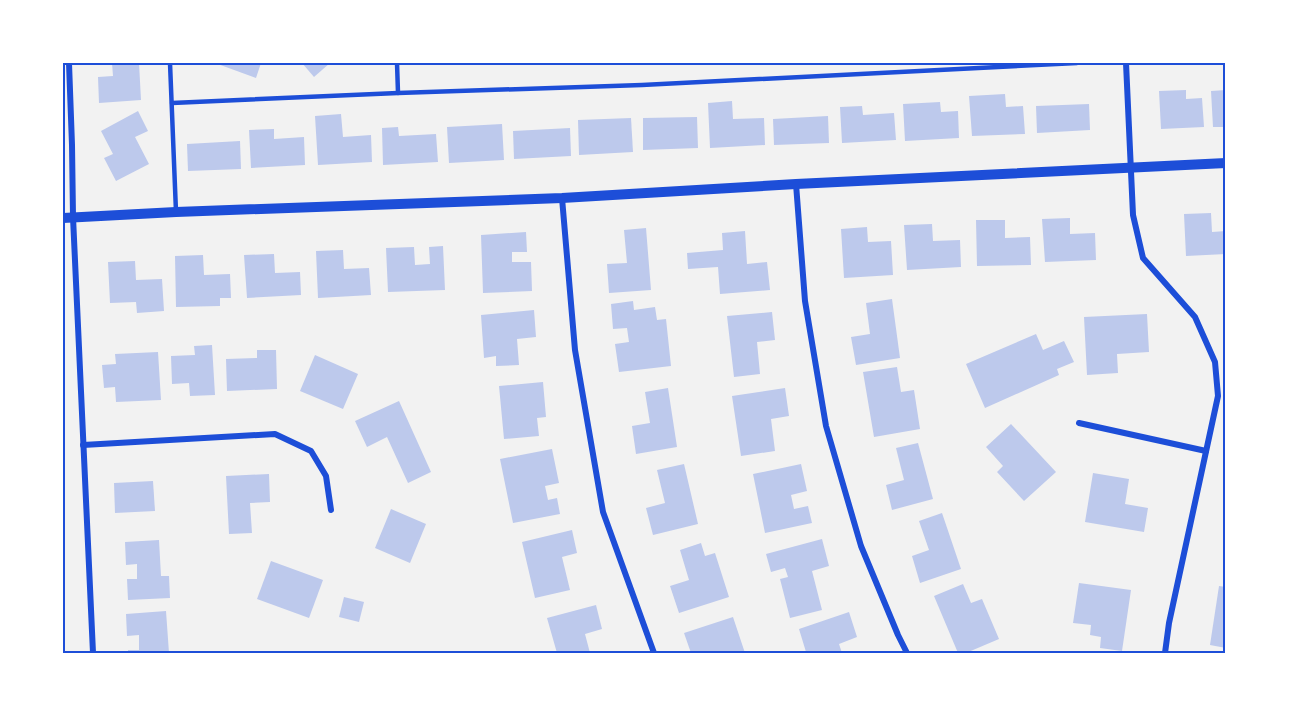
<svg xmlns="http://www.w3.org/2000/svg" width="1289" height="716" font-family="'Golos Text',sans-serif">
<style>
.building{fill:#bdc9ec}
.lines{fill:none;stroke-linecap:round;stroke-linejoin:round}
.service{stroke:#1d4ed8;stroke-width:4.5}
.minor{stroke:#1d4ed8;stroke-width:6}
.tertiary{stroke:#1d4ed8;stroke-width:10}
.neatline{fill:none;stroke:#1d4ed8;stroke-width:2}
</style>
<rect width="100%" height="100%" fill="#f2f2f2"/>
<g class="building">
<polygon points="112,63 139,63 141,100 99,103 98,77 113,76"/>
<polygon points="215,63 261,63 256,78"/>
<polygon points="302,63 330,63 314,77"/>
<polygon points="1186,90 1186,99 1202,98 1204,127 1161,129 1159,91"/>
<polygon points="1226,90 1226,127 1213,127 1211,91"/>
<polygon points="1005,94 1006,107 1023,106 1025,134 972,136 969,96"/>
<polygon points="732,101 733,119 764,118 765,145 710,148 708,103"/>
<polygon points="940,102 941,112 958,111 959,138 905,141 903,104"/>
<polygon points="1089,104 1090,130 1037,133 1036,106"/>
<polygon points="862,106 863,115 894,113 896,140 842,143 840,107"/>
<polygon points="138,111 148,131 135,137 149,164 116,181 104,158 113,154 101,131"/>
<polygon points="341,114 343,137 371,135 372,162 318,165 315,116"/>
<polygon points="828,116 829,143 774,145 773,119"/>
<polygon points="697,117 698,148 643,150 643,118"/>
<polygon points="631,118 633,152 579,155 578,120"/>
<polygon points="502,124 504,160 449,163 447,127"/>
<polygon points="398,127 399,136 436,134 438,162 383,165 382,128"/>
<polygon points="570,128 571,156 514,159 513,131"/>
<polygon points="274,129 274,139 304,137 305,165 251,168 249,130"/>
<polygon points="240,141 241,169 188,171 187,144"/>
<polygon points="1211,213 1212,232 1226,231 1226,254 1186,256 1184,214"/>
<polygon points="1070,218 1070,234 1095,233 1096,260 1045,262 1042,219"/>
<polygon points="976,220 1005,220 1005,238 1030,237 1031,265 977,266"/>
<polygon points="932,224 933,241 960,240 961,267 907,270 904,225"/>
<polygon points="867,227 868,242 891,241 893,275 844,278 841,229"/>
<polygon points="646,228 651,290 609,293 607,264 627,263 624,230"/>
<polygon points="745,231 747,264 767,262 770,290 720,294 718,267 688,269 687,253 723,250 722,233"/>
<polygon points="526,232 527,252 512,252 512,262 531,262 532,291 483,293 481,235"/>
<polygon points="443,246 445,290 388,292 386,248 414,247 415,265 430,264 429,247"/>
<polygon points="343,250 344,269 369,268 371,295 318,298 316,251"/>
<polygon points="274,254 275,273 300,272 301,295 247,298 244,255"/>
<polygon points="203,255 204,275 230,274 231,298 220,298 220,306 176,307 175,256"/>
<polygon points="135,261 136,280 162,279 164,311 137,313 136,302 110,303 108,262"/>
<polygon points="892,299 900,358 856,365 851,337 870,334 866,303"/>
<polygon points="633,301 634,310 655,307 657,320 666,319 671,366 619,372 615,344 629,342 627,328 613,329 611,304"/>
<polygon points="534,310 536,337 517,339 519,365 496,366 496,356 484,358 481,315"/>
<polygon points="772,312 775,340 757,342 760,374 734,377 727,316"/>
<polygon points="1147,314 1149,352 1117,354 1118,373 1087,375 1084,317"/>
<polygon points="1036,334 1043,350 1064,341 1074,362 1057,369 1059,375 985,408 966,364"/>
<polygon points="212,345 215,395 190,396 189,383 172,384 171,356 195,355 194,346"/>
<polygon points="257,350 276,350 277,389 227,391 226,359 257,358"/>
<polygon points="158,352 161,400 116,402 115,387 104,388 102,365 116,364 115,354"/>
<polygon points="315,355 358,374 343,409 300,391"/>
<polygon points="897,367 901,392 914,390 920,429 874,437 863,372"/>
<polygon points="543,382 546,417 537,418 539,436 504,439 499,386"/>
<polygon points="668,388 677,447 636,454 632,426 650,423 645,392"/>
<polygon points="785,388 789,416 771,419 775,451 741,456 732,396"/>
<polygon points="399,401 431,472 408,483 387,437 367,447 355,421"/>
<polygon points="1011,424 1056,472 1024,501 997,472 1003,466 986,447"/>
<polygon points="918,443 933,499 892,510 886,485 904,480 896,448"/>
<polygon points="552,449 559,483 545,486 548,500 557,498 560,514 513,523 500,459"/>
<polygon points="684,464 698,524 653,535 646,508 665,503 657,470"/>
<polygon points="801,464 807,491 791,495 794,509 808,506 812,523 765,533 753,474"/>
<polygon points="1093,473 1129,479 1125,504 1148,508 1144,532 1085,522"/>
<polygon points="269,474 270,502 250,503 252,533 229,534 226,476"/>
<polygon points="153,481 155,511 115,513 114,483"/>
<polygon points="391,509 426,524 410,563 375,548"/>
<polygon points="942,513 961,569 920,583 912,556 929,550 919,521"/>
<polygon points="572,530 577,553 562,557 570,590 535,598 522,542"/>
<polygon points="822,539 829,566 812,571 822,610 790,618 780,579 788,577 785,568 771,572 766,554"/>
<polygon points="159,540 161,576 169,576 170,598 128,600 127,579 137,579 137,564 126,565 125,542"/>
<polygon points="701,543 705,556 715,553 729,597 679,613 670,586 689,580 680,550"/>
<polygon points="271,561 323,580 309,618 257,599"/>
<polygon points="1079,583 1131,590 1122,651 1100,648 1101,637 1090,635 1091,625 1073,623"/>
<polygon points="963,584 971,603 982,599 999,639 966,653 958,653 934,596"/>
<polygon points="1219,586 1226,587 1226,648 1210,645"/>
<polygon points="344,597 364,602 359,622 339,617"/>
<polygon points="596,605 602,629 585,634 590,653 557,653 547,618"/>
<polygon points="166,611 169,653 128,653 128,650 139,650 139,635 127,636 126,614"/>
<polygon points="849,612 857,637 839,644 842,653 806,652 799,629"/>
<polygon points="733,617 745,653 691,653 684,633"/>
</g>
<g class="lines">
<g class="service">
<polyline points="170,63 176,212"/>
<polyline points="397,63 398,93"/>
<polyline points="172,103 398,93 642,85 1077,63"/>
</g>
<g class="minor">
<polyline points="69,63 72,145 73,217 93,653"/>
<polyline points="1126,63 1133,215 1143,258 1195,317 1215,362 1218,396 1169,623 1165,653"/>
<polyline points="796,184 805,301 826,426 861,546 898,635 907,653"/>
<polyline points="562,198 575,350 603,512 654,653"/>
<polyline points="1079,423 1206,451"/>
<polyline points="83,445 275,434 311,451 326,476 331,510"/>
</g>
<polyline class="tertiary" points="63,218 176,212 562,198 796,184 1226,163"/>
</g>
<rect width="1289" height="716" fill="none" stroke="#ffffff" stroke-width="129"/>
<rect x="64" y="64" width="1160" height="588" class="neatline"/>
</svg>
